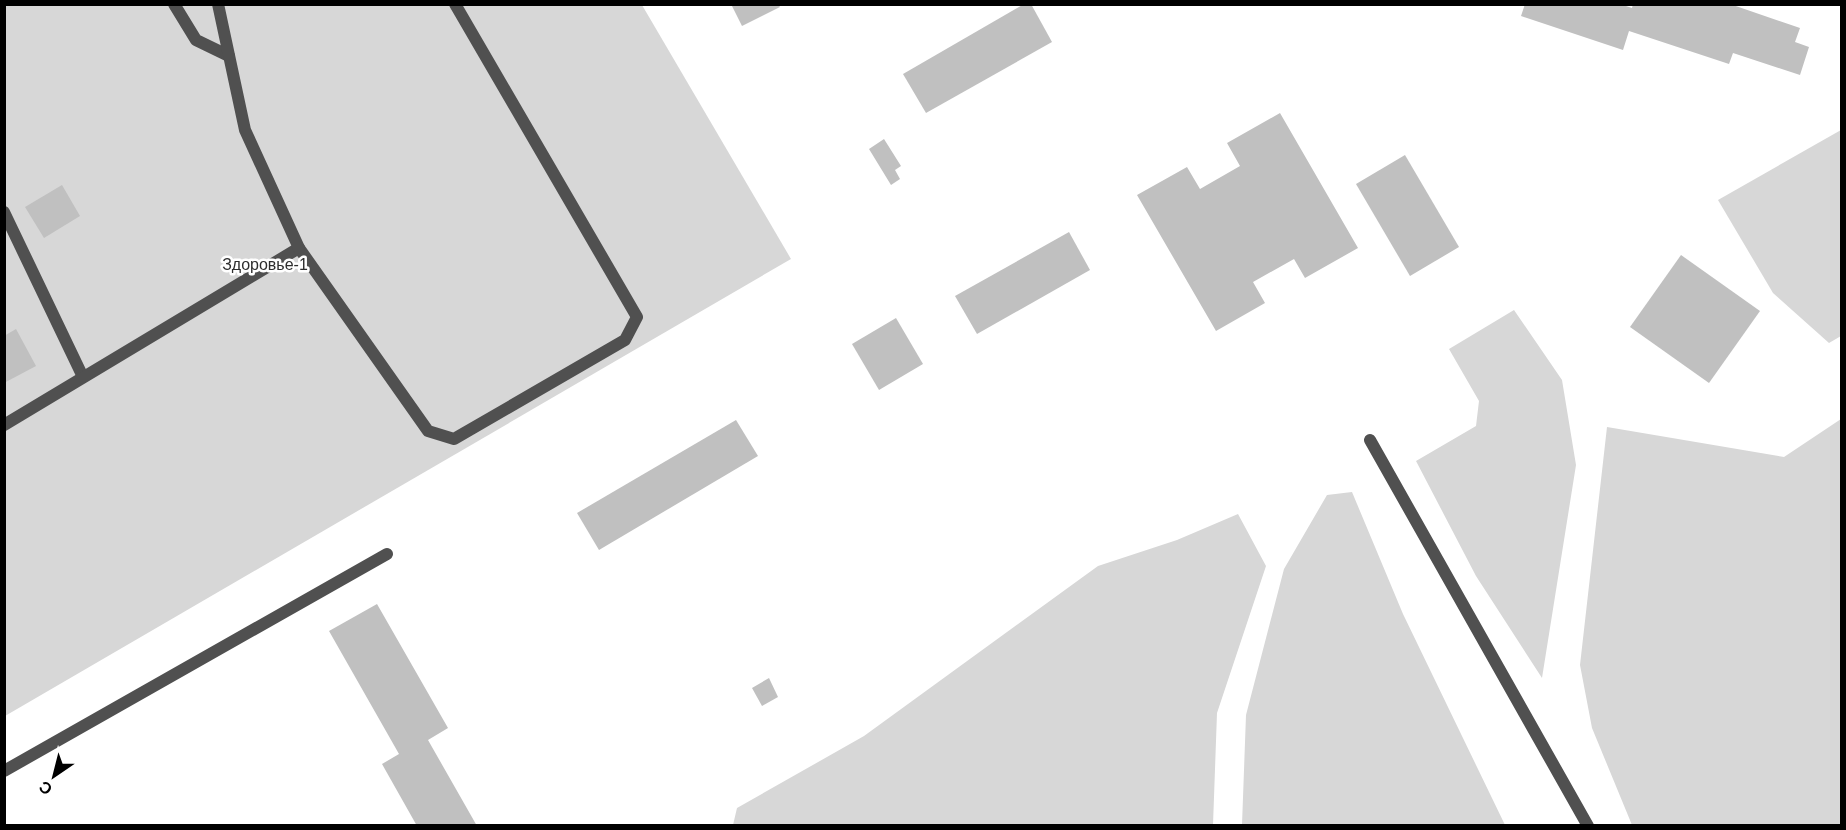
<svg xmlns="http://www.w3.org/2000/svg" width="1846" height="830" font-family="Helvetica,sans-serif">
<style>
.green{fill:#d7d7d7}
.building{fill:#c0c0c0}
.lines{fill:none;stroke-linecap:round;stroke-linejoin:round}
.lane{stroke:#505050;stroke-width:12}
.street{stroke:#505050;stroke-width:12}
.labels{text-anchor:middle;stroke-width:5;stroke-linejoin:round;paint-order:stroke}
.park-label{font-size:16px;fill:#2e2e2e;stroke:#fff}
</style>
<rect width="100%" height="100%" fill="#fff"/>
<g class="green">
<polygon points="5,5 642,5 791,259 5,716"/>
<polygon points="1841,130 1841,336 1829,343 1773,293 1718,200"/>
<polygon points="1514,310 1562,380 1576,465 1542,678 1476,576 1416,461 1476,426 1479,401 1449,349"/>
<polygon points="1841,419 1841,825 1632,825 1592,728 1580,665 1607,427 1784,457"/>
<polygon points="1352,492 1403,614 1505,825 1242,825 1246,715 1284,569 1327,495"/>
<polygon points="1238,514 1266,566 1217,713 1213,825 733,825 737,808 864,736 1098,566 1177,540"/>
</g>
<g class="building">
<polygon points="731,4 778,4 780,7 742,26"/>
<polygon points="1024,4 1031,4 1052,42 926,113 903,74"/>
<polygon points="1525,4 1620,4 1632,8 1633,4 1730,4 1800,28 1795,42 1809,47 1800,75 1733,53 1729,64 1629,31 1623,50 1521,16"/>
<polygon points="1280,113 1358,248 1305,278 1294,259 1253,282 1265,303 1216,331 1137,195 1187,167 1200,189 1240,166 1227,143"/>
<polygon points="884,139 901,166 895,170 900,179 891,185 869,149"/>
<polygon points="1405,155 1459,247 1410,276 1356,184"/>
<polygon points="62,185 80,216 44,238 25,207"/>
<polygon points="1069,232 1090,270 977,334 955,296"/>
<polygon points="1681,255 1760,311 1709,383 1630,327"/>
<polygon points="896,318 923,364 879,390 852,344"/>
<polygon points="16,329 36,366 4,383 4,336"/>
<polygon points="736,420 758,456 599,550 577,513"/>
<polygon points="377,604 448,728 428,740 477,826 417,826 382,764 399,754 329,631"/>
<polygon points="769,678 778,697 762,706 752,688"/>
</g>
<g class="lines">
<g class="lane">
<polyline points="174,4 196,40 229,56"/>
<polyline points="4,212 83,377"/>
<polyline points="4,425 299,248 428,431 454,439 625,340 637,317 455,4"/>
<polyline points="1370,440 1588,826"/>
<polyline points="4,771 387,554"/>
</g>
<polyline class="street" points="218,4 245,130 299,248"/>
</g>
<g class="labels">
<g class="park-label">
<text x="265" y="270">Здоровье-1</text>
</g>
</g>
<rect width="1846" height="830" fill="none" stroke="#000000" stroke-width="12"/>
<g transform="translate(54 776) rotate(215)" stroke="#ffffff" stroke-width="4.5" paint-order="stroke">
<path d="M0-4.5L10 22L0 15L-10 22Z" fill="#000000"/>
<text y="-9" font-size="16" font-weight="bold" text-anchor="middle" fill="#000000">С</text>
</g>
</svg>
